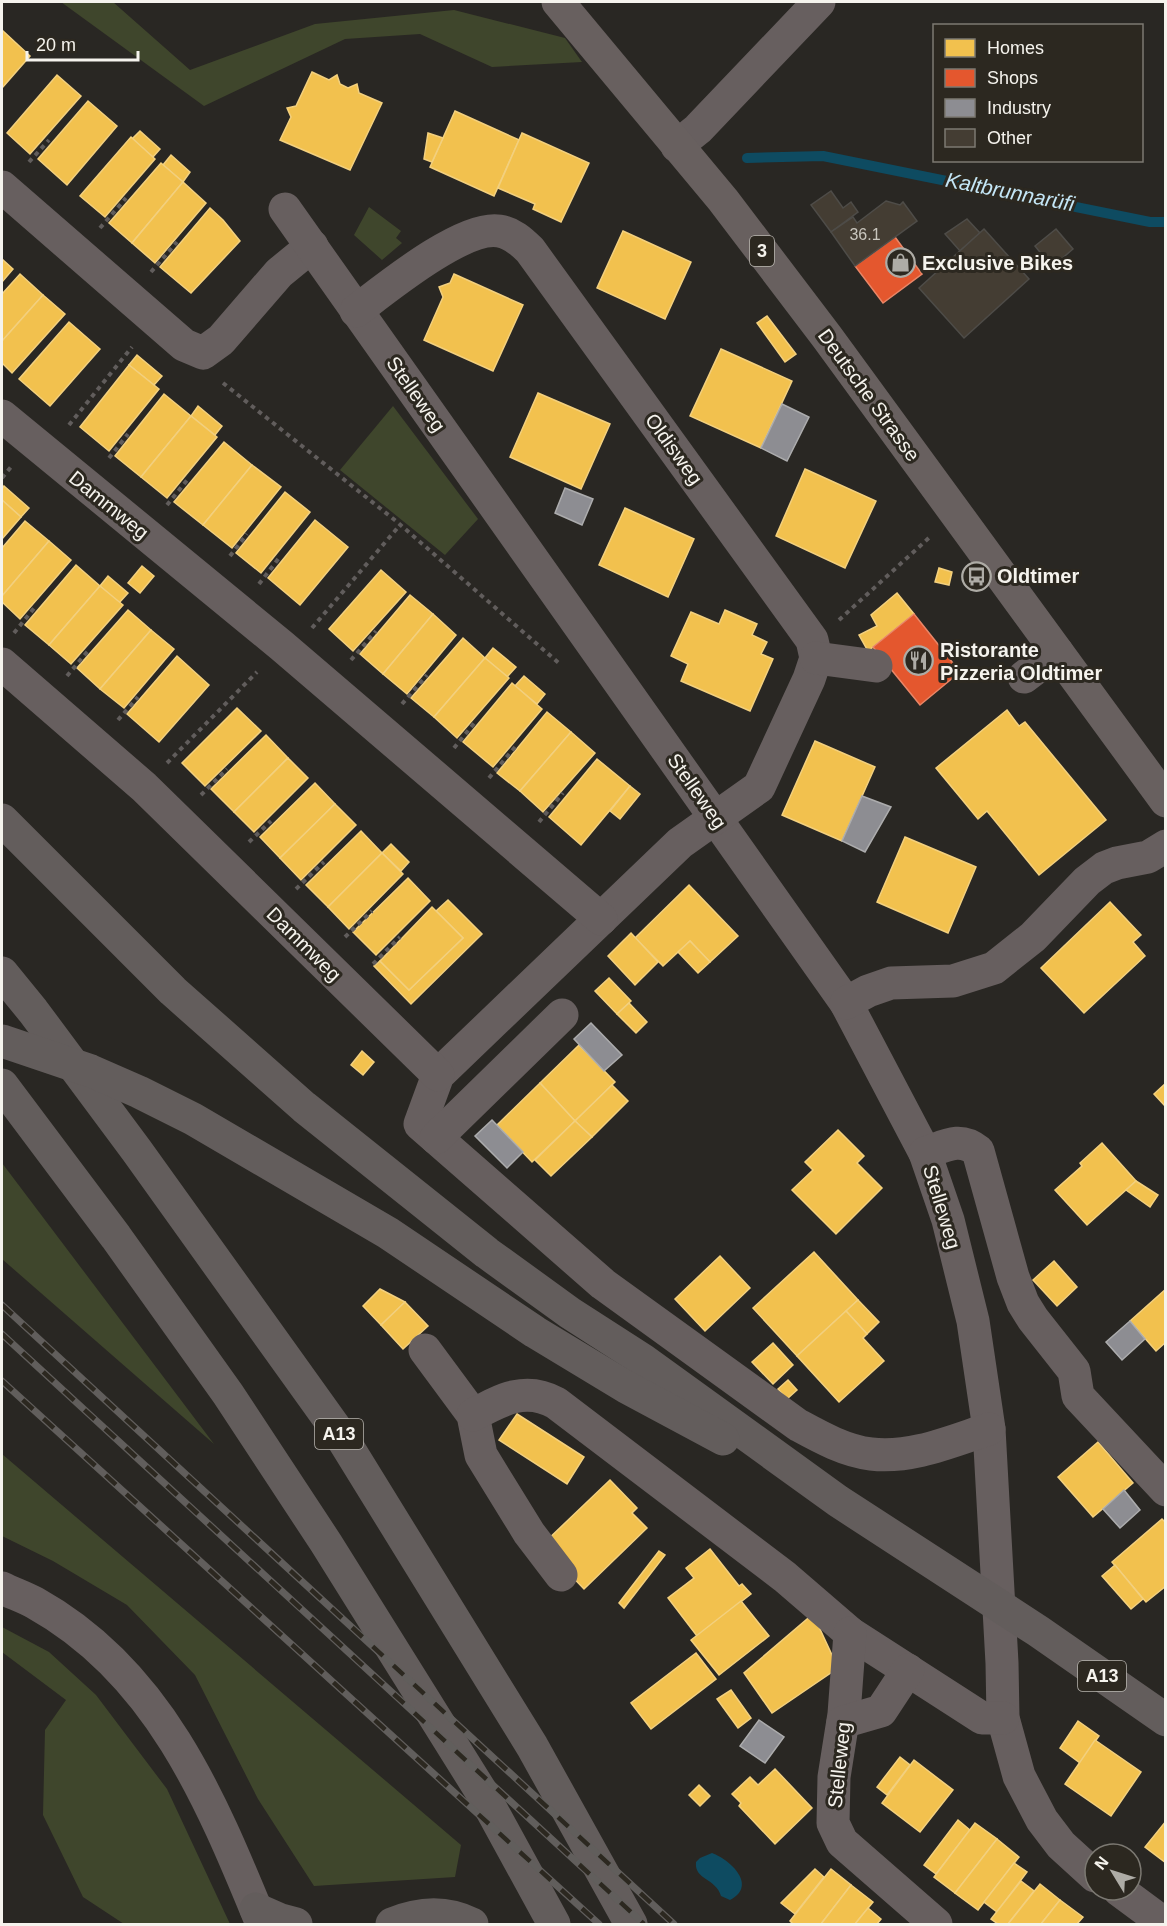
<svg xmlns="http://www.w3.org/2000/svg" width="1167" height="1926" font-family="Helvetica,sans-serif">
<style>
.green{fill:#3f462c}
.water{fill:#0e4b61}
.homes{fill:#f2c14e;stroke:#f3d07e;stroke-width:1.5}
.shops{fill:#e4572e;stroke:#e98667;stroke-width:1.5}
.industry{fill:#8d8d92;stroke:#acacad;stroke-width:1.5}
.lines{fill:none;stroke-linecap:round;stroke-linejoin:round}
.stream{stroke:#0e4b61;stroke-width:10}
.building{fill:#443d33;stroke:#4e4c48;stroke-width:1.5}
.path{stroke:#615d5c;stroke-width:4;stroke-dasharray:4.5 4.5;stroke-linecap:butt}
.minor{stroke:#675f5f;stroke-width:33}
.major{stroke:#68605f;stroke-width:33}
.highway{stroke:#635d5c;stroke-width:33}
.rail-casing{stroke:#615e5c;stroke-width:7}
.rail{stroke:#2c2820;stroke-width:4.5;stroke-dasharray:14;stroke-linecap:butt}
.labels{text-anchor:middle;stroke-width:6;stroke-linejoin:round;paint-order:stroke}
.number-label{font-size:16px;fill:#c9c6be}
.shield{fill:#2c2820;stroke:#b9b6b0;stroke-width:1.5}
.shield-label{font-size:18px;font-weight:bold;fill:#f5f3ed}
.poi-label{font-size:20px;font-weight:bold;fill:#f5f3ed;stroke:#2c2820;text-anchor:start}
.street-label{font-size:20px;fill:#f5f3ed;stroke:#2c2820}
.water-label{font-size:21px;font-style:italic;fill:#c4e6f6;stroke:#2c2820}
</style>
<rect width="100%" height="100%" fill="#292723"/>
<g class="green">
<polygon points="61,2 113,2 190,70 315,24 454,10 565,38 582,62 492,67 420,34 345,39 204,106"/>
<polygon points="369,207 401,231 396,238 402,243 382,260 354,235"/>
<polygon points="393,406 478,519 445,555 340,470"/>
<polygon points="2,1163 214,1444 2,1259"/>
<polygon points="2,1454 461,1845 455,1877 314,1886 258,1799 195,1675 127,1605 53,1561 2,1536"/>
<polygon points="2,1627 49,1652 96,1695 167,1789 230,1924 124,1924 83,1897 43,1815 45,1730 66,1700 2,1652"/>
</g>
<path class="water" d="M712,1853C731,1860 758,1886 730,1900L721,1896C716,1878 694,1880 696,1862L700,1858Z"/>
<g class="homes">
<polygon points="2,30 30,56 2,88"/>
<polygon points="312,72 329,80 337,75 340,84 348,88 357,84 359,93 382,103 350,170 280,140 291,117 287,108 296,106"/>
<polygon points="57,75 81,96 30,154 7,133"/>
<polygon points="88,101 117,126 67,185 38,159"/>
<polygon points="455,111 519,140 494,196 430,167"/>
<polygon points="140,131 160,149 153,157 132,139"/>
<polygon points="428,133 443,138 432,162 424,159"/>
<polygon points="522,133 589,163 561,222 533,209 535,204 498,188"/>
<polygon points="131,137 155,159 105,217 80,196"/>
<polygon points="171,155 190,172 183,182 163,165"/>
<polygon points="161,163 183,182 132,243 109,223"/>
<polygon points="183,182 206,203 155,263 132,243"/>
<polygon points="210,208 223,220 240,241 191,293 160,267"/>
<polygon points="623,231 691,262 665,319 597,288"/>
<polygon points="2,259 13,269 2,282"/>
<polygon points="20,274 43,295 2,341 2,294"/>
<polygon points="454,274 523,305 493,371 424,340 443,297 439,287 450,283"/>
<polygon points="43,295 65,314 12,373 2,363 2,341"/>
<polygon points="767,316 796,354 785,362 757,323"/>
<polygon points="69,322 100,349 50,406 19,379"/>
<polygon points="721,349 792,381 761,448 690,416"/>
<polygon points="137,355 162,376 154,385 129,365"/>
<polygon points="129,365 159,389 109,451 80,427"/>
<polygon points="538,393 610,424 581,489 510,457"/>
<polygon points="164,394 191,416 141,477 115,456"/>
<polygon points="198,406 222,426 215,435 191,416"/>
<polygon points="191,416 217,437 167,498 141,477"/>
<polygon points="224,442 252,465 203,525 174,502"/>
<polygon points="252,465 281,487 232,548 203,525"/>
<polygon points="805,469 876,501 845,568 776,536"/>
<polygon points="4,486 29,508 21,517 2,500 2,489"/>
<polygon points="285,492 310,512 261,573 236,553"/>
<polygon points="2,500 21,517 2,539"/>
<polygon points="625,508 694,539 668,597 599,565"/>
<polygon points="315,520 348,547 300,605 268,578"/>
<polygon points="25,521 49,541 2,596 2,548"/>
<polygon points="49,541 71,560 20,619 2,602 2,596"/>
<polygon points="76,565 100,586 49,645 25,625"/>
<polygon points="142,566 154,576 140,593 128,583"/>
<polygon points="939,568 952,572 949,585 935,582"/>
<polygon points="381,570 406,592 353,651 329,629"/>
<polygon points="108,576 128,593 119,603 100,586"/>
<polygon points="100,586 123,605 71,664 49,645"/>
<polygon points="897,593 914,614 868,651 859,635 877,626 871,615"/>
<polygon points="410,595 433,614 383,674 360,654"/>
<polygon points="128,610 151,630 100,689 77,668"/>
<polygon points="725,610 757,624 752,635 767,642 761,654 773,659 750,711 681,681 688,664 671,656 691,612 719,624"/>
<polygon points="433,614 456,635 407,694 383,674"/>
<polygon points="151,630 174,649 124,708 100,689"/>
<polygon points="463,638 485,658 434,717 411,698"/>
<polygon points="493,648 516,667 507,677 485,658"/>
<polygon points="177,656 209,685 159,742 127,714"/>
<polygon points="485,658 509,678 457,738 434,717"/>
<polygon points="524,676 545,694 537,704 515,686"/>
<polygon points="512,683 542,709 493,767 463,742"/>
<polygon points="237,708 261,731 205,786 182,763"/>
<polygon points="1007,710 1019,726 1025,722 1106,820 1039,875 987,811 978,819 936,768"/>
<polygon points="547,712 571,732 520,791 497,773"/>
<polygon points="571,732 595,753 543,812 520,791"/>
<polygon points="266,735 288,758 234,812 211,789"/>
<polygon points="815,741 875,767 842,841 782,815"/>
<polygon points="288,758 308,778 254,832 234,812"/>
<polygon points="597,759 630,786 581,845 549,817"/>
<polygon points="315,783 335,804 280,858 260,837"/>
<polygon points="630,786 640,794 620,819 610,811"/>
<polygon points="335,804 356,825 301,880 280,858"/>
<polygon points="361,831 382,853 328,907 306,885"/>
<polygon points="905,837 976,867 948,933 877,902"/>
<polygon points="391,844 409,862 401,871 382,853"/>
<polygon points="382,853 403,874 349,929 328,907"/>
<polygon points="408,878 430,901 376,955 353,932"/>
<polygon points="689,885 738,936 710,962 690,941 663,966 635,938"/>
<polygon points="448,900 482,934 411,1004 374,966 380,961 409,990 463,938 436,911"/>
<polygon points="1110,902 1141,935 1133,942 1145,956 1084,1013 1041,968"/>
<polygon points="432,907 463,938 409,990 380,961"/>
<polygon points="631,933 658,962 635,985 608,956"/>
<polygon points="690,941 710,962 698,973 678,952"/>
<polygon points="609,978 631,1001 617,1014 595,991"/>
<polygon points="629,1003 647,1022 636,1033 617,1014"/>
<polygon points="579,1045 615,1082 575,1121 540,1083"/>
<polygon points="362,1051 374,1062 363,1075 351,1065"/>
<polygon points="540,1083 575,1121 532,1162 497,1125"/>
<polygon points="1166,1083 1166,1107 1154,1094"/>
<polygon points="612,1085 628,1101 592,1137 575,1121"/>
<polygon points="575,1121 592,1137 551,1176 535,1160"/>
<polygon points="838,1130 864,1156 857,1163 882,1188 836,1234 792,1190 813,1170 805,1162"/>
<polygon points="1102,1143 1136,1181 1087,1225 1055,1190 1082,1166 1080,1163"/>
<polygon points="1136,1181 1158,1195 1150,1207 1126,1190"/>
<polygon points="814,1252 858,1300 797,1356 753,1308"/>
<polygon points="720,1256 750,1288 705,1331 675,1299"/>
<polygon points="1054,1261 1077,1287 1057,1306 1033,1280"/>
<polygon points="380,1289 405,1302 381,1325 363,1306"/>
<polygon points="1166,1289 1166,1342 1156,1351 1130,1321"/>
<polygon points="858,1300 879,1322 867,1334 846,1311"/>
<polygon points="405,1302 428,1326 403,1349 381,1325"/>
<polygon points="846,1311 867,1334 863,1338 884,1361 839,1402 797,1356"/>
<polygon points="773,1343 793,1365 773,1384 752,1362"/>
<polygon points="788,1380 797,1390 787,1399 778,1389"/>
<polygon points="517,1414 584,1457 567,1484 499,1440"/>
<polygon points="1098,1442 1133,1483 1093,1517 1058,1477"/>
<polygon points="610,1480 637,1508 632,1513 647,1528 584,1589 542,1545"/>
<polygon points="1162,1519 1166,1523 1166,1586 1146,1602 1112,1562"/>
<polygon points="710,1549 739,1586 742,1584 751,1594 697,1636 668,1598 694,1578 686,1568"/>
<polygon points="659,1551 665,1555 624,1608 619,1603"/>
<polygon points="1115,1565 1143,1599 1131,1609 1102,1576"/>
<polygon points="741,1601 769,1636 719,1675 691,1640"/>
<polygon points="813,1614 838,1668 772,1713 744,1673"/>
<polygon points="696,1653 716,1679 651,1729 631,1703"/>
<polygon points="731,1690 751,1718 738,1728 717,1699"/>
<polygon points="1078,1721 1099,1736 1080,1763 1060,1748"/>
<polygon points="1095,1740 1141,1772 1111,1816 1065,1784"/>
<polygon points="900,1757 910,1765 887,1795 877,1787"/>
<polygon points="914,1760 953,1790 920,1832 882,1803"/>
<polygon points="775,1769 812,1808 775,1844 739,1806 741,1803 732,1794 750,1777 758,1785"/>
<polygon points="699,1785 710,1796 700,1806 689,1795"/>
<polygon points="958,1820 970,1830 936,1874 924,1865"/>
<polygon points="1166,1821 1166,1863 1145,1847"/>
<polygon points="975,1823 997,1839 955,1893 934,1877"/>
<polygon points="997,1839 1019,1857 978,1910 955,1893"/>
<polygon points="1014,1863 1027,1872 997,1912 984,1902"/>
<polygon points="815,1869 824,1877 795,1914 781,1903"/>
<polygon points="831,1869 851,1885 821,1924 793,1924 790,1921"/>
<polygon points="1021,1881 1034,1891 1008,1924 998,1924 991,1919"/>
<polygon points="1040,1884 1060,1900 1041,1924 1008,1924"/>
<polygon points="851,1885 873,1902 855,1924 821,1924"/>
<polygon points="1060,1900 1083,1917 1077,1924 1041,1924"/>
<polygon points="868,1908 881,1919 877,1924 855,1924"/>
</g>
<g class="shops">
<polygon points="895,237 922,274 883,303 855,266"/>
<polygon points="914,614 960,672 920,705 873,647"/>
</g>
<g class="industry">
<polygon points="782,404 809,417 787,461 761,448"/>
<polygon points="565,488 593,499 582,525 555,513"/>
<polygon points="862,796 891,807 865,852 842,841"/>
<polygon points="591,1023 622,1055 604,1071 574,1039"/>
<polygon points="492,1120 523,1152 507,1168 475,1136"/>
<polygon points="1130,1321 1145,1339 1122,1360 1106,1342"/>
<polygon points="1124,1490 1140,1510 1120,1528 1103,1509"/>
<polygon points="759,1720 784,1737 765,1763 740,1746"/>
</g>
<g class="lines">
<polyline class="stream" points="747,158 823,156 1150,222 1166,222"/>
</g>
<g class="building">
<polygon points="831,191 843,208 851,202 858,212 831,232 811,205"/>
<polygon points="886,201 900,205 903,202 917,221 855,266 831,232 853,217 857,223"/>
<polygon points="967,219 980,233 960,251 945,234"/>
<polygon points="984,229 1029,279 964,338 919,288"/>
<polygon points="1056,229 1073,249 1052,267 1035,246"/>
</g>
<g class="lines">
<g class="path">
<polyline points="29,162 49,140"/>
<polyline points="100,228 126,198"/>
<polyline points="151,272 177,242"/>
<polyline points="223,383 396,521 561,665"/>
<polyline points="69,425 132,347"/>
<polyline points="109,458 128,434"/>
<polyline points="2,478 11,467"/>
<polyline points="167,505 188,479"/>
<polyline points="230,556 247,534"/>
<polyline points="259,584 279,558"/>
<polyline points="839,620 931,536"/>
<polyline points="312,628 400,525"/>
<polyline points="14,633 35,607"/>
<polyline points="351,660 376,631"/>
<polyline points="67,676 88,651"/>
<polyline points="402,704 427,675"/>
<polyline points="118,720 138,697"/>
<polyline points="454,748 476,721"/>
<polyline points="167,763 257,672"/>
<polyline points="489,778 516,746"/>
<polyline points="201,795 227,769"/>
<polyline points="539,822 563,793"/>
<polyline points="249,842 271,821"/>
<polyline points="296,889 324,862"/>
<polyline points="345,937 372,911"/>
<polyline points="373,964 400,937"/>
</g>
<g class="minor">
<polyline points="677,146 698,129 819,2"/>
<polyline points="2,187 184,345 203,353 221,340 279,273 312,246"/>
<polyline points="285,209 846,1003 925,1153 948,1220 973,1321 989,1429 1002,1663 1003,1718 1019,1776 1042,1820 1061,1845 1095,1876"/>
<path d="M356,311C385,289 463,225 499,231C512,233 521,241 530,250L812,640L816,658L809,679L759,787L680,843L438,1075L420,1124L603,1284L798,1425C820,1437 845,1451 871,1454C911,1459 952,1441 989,1429"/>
<polyline points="2,416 282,646 601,919"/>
<polyline points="816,658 876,666"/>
<polyline points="2,664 144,787 438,1075"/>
<polyline points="1024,677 1057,652"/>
<polyline points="846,1003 868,991 891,983 953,981 994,968 1033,937 1087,881 1104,868 1117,863 1148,857 1166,846"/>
<polyline points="436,1138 562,1015"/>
<path d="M925,1153C945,1146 960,1136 978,1151L1013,1277L1023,1303L1033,1319L1074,1371L1078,1396L1166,1490"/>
<polyline points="425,1350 473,1415 481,1455 529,1533 561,1575"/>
<path d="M473,1415C501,1400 525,1386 556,1403L785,1577L850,1633L982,1718H1003"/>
<path d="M2,1588C12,1593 24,1597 35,1603C159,1672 211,1800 262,1924"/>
<polyline points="850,1633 844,1714 834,1777 833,1823 842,1842 936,1924"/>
<polyline points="843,1722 881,1711 908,1670"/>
<polyline points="1119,1890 1165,1924"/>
</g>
<polyline class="major" points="558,2 723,200 827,337 1166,801"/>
<g class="highway">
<polyline points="2,820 173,991 304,1107 487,1253 570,1313 643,1360 838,1501 1038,1631 1166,1720"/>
<polyline points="2,973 33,1011 137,1151 339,1433 532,1746 631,1924"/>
<polyline points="2,1041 91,1071 139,1092 193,1119 388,1233 535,1332 626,1387 723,1439"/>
<polyline points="2,1085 116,1237 228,1394 326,1543 484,1796 554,1924"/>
<polyline points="256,1909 281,1920 296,1924"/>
<path d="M392,1924C418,1913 446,1911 472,1924"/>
</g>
<defs>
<g id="rail">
<polyline points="2,1305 674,1924"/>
<polyline points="2,1334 644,1924"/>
<polyline points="2,1381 599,1924"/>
</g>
</defs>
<use href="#rail" class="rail-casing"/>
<use href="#rail" class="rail"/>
</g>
<defs>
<symbol id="shop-ring" viewBox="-11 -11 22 22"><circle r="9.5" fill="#2c2820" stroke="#aeaca6" stroke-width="1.5"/><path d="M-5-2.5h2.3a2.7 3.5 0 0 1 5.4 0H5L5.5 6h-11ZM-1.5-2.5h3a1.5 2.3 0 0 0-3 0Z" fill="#aeaca6"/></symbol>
<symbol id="bus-ring" viewBox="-11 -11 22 22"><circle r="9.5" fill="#2c2820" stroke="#aeaca6" stroke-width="1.5"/><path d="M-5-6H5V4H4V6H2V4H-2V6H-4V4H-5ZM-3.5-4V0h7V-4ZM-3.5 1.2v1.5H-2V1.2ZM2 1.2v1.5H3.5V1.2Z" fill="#aeaca6"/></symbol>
<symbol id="restaurant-ring" viewBox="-11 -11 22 22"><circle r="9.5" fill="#2c2820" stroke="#aeaca6" stroke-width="1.5"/><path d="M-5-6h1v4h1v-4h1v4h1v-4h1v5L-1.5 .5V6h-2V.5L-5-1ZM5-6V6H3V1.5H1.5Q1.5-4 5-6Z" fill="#aeaca6"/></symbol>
</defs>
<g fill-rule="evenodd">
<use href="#shop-ring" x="884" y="246" width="33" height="33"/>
<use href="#bus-ring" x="960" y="560" width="33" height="33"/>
<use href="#restaurant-ring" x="902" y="644" width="33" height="33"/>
</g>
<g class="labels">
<g class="number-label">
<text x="865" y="240">36.1</text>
</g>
<g class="shield">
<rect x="750" y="236" width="24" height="30" rx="4.5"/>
<rect x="315" y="1419" width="48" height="30" rx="4.5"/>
<rect x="1078" y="1661" width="48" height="30" rx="4.5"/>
</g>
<g class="shield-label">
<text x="762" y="257">3</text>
<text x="339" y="1440">A13</text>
<text x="1102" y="1682">A13</text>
</g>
<g class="poi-label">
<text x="922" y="270">Exclusive Bikes</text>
<text x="997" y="583">Oldtimer</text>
<text x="940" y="657">Ristorante<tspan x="940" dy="23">Pizzeria Oldtimer</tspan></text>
</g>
<g class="street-label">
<text transform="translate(416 394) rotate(55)" y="7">Stelleweg</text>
<text transform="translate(869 395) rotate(54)" y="7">Deutsche Strasse</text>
<text transform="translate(674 449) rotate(54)" y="7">Oldisweg</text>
<text transform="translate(109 505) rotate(39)" y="7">Dammweg</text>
<text transform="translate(697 791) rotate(55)" y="7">Stelleweg</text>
<text transform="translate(304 944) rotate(45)" y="7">Dammweg</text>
<text transform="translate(942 1207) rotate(73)" y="7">Stelleweg</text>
<text transform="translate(839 1765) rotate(-84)" y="7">Stelleweg</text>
</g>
<g class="water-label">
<text transform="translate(1010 192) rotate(11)" y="7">Kaltbrunnarüfi</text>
</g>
</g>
<rect width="1167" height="1926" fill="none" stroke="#f5f3ed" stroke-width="6"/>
<rect x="933" y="24" width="210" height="138" fill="#2c2820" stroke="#7c7972" stroke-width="1.5"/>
<rect x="945" y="39" width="30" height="18" fill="#f2c14e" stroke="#7c7972" stroke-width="1.5"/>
<text x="987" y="54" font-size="18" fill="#f5f3ed">Homes</text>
<rect x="945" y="69" width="30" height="18" fill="#e4572e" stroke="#7c7972" stroke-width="1.5"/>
<text x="987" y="84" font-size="18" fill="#f5f3ed">Shops</text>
<rect x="945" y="99" width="30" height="18" fill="#8d8d92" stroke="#7c7972" stroke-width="1.5"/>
<text x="987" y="114" font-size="18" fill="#f5f3ed">Industry</text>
<rect x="945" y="129" width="30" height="18" fill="#443d33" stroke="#7c7972" stroke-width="1.5"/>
<text x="987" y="144" font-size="18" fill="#f5f3ed">Other</text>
<g transform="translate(1113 1872) rotate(308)"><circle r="28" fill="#2c2820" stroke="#7c7972" stroke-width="1.5"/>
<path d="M0-4.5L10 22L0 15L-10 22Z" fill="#aeaca6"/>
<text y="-9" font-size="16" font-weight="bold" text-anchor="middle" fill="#f5f3ed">N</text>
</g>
<path d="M27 51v9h111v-9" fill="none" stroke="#f5f3ed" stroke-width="3"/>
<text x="36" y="51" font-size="18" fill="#f5f3ed" stroke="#2c2820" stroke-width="4.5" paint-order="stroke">20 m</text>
</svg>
